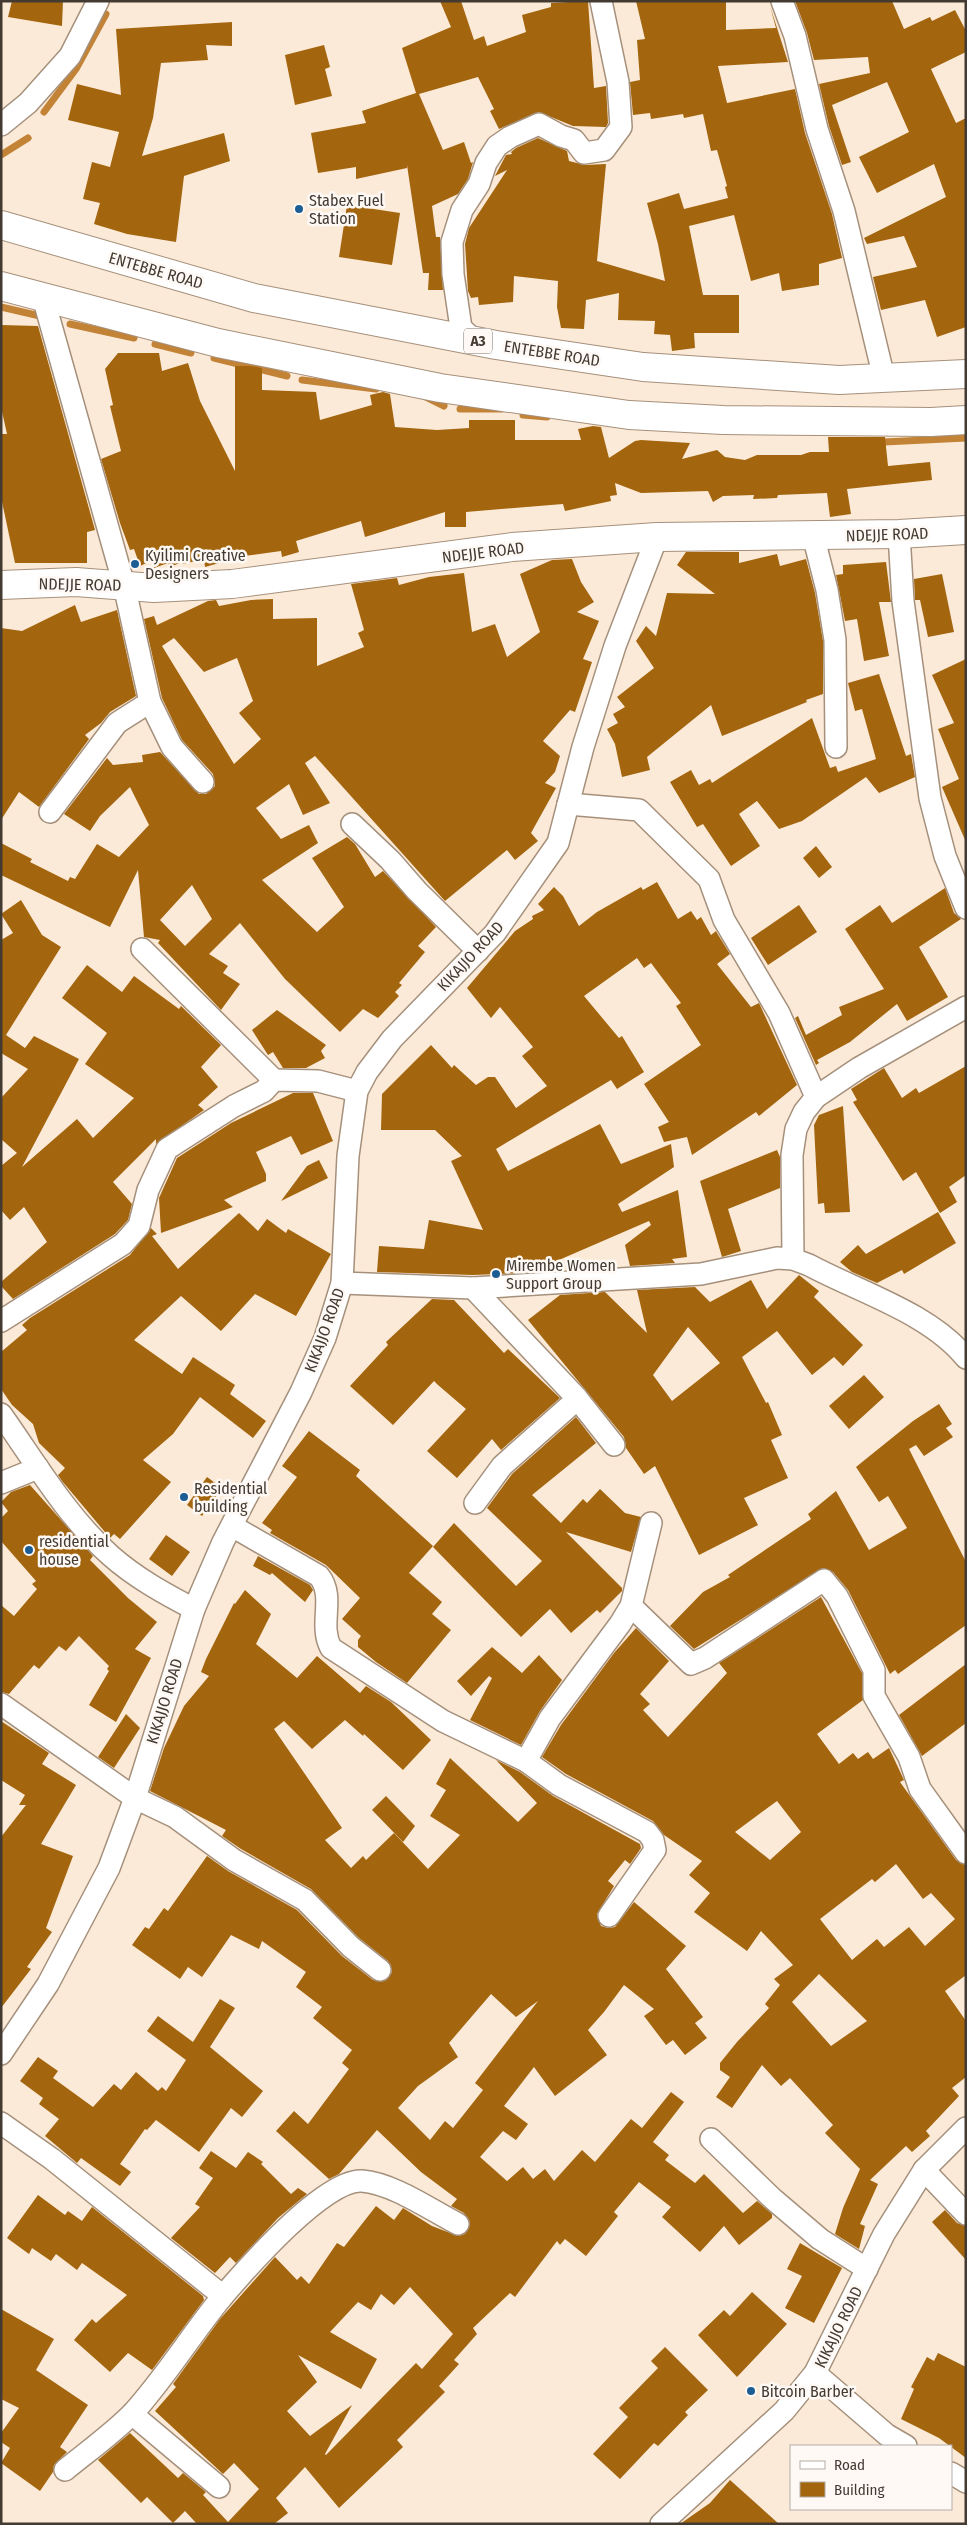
<svg xmlns="http://www.w3.org/2000/svg" width="967" height="2525" font-family="'Fira Sans Condensed',sans-serif">
<style>
.lines{fill:none;stroke-linecap:round;stroke-linejoin:round}
.stream{stroke:#c38337;stroke-width:7}
.building{fill:#a3650d;fill-rule:evenodd}
.street-casing{stroke:#a5907b;stroke-width:24}
.secondary-casing{stroke:#a5907b;stroke-width:30}
.primary-casing{stroke:#a5907b;stroke-width:30}
.street{stroke:#fff;stroke-width:21}
.secondary{stroke:#fff;stroke-width:28}
.primary{stroke:#fff;stroke-width:28}
.poi-dot{fill:#1c5e94;stroke:#fef9f5;stroke-width:2}
.labels{text-anchor:middle;stroke-width:5;stroke-linejoin:round;paint-order:stroke}
.shield{fill:#fef9f5;stroke:#7b746c;stroke-width:1}
.shield-label{font-size:15px;font-weight:bold;fill:#433b32}
.poi-label{font-size:16px;fill:#433b32;stroke:#fef9f5;text-anchor:start}
.street-label{font-size:16px;fill:#433b32;stroke:#fef9f5}
</style>
<rect width="100%" height="100%" fill="#fcead8"/>
<g class="lines">
<g class="stream">
<polyline points="44,112 76,69 106,14"/>
<polyline points="1,155 28,138"/>
<polyline points="1,307 40,316"/>
<polyline points="70,324 134,338"/>
<polyline points="155,344 191,353"/>
<polyline points="214,358 287,376"/>
<polyline points="302,380 376,389"/>
<polyline points="424,396 444,406"/>
<polyline points="460,409 502,409"/>
<polyline points="523,415 547,417"/>
<polyline points="884,442 966,438"/>
</g>
</g>
<g class="building">
<polygon points="12,1 63,1 62,26 8,17"/>
<polygon points="440,1 461,1 474,40 484,36 487,46 526,32 522,15 551,7 551,3 588,1 594,88 606,86 608,123 606,127 573,126 539,112 499,129 490,111 494,109 478,77 419,94 443,150 464,142 471,163 473,162 468,179 458,194 432,206 436,237 440,237 443,290 428,290 429,273 423,273 407,165 407,168 356,179 356,167 318,173 311,133 366,123 362,111 416,93 402,48 451,27"/>
<polygon points="636,1 726,1 726,30 776,28 770,6 788,62 718,66 727,103 795,89 805,133 832,214 842,258 819,264 819,285 782,291 779,273 751,281 734,215 689,226 703,295 739,295 739,333 694,333 695,348 672,351 670,335 654,334 655,321 618,320 619,293 586,300 584,329 561,328 557,307 558,281 514,276 513,302 479,305 478,297 471,298 468,291 465,244 469,228 507,170 495,176 506,155 512,154 511,152 516,148 538,138 567,151 569,161 585,165 606,164 597,261 665,281 658,244 647,203 679,193 684,209 728,198 725,187 727,186 717,150 711,151 703,114 684,118 683,114 651,119 650,113 633,115 630,82 640,80 637,40 645,39"/>
<polygon points="795,1 892,1 904,29 930,17 932,21 955,10 966,31 966,52 931,69 956,123 966,118 966,327 937,337 925,300 881,310 873,277 917,267 904,236 867,244 864,238 946,197 934,164 877,193 859,157 909,132 887,82 832,105 851,162 842,165 829,126 819,84 870,73 868,57 814,60 807,33"/>
<polygon points="232,22 232,46 206,45 208,60 161,63 153,118 142,156 224,133 230,161 184,176 176,242 127,234 94,224 100,203 83,199 92,162 110,167 119,132 68,120 77,84 121,95 116,29"/>
<polygon points="324,45 330,67 325,69 332,96 295,105 285,55"/>
<polygon points="347,205 400,213 392,265 339,257"/>
<polygon points="1,325 38,326 95,530 87,532 87,563 15,563 1,497 1,434 7,434 1,407"/>
<polygon points="118,353 159,353 162,371 188,363 200,401 235,471 235,366 251,366 262,368 262,390 316,392 320,420 372,405 370,395 383,392 390,394 395,427 437,430 469,428 469,420 515,420 515,440 581,440 578,429 593,426 601,427 609,458 635,441 641,440 690,443 682,459 717,450 725,457 745,460 757,455 801,455 810,452 829,452 828,437 885,437 888,466 930,462 932,480 847,489 851,514 830,517 827,493 778,495 777,498 753,499 754,495 723,496 713,502 708,491 641,493 615,483 617,495 610,496 611,501 565,511 563,504 466,512 466,527 445,527 445,512 365,537 361,521 296,541 299,552 282,557 281,551 244,556 205,567 204,559 183,564 182,562 170,567 168,563 154,568 151,561 140,566 134,549 130,550 120,523 101,459 121,451 110,406 113,405 105,369"/>
<polygon points="686,552 739,552 739,563 777,554 780,566 806,559 815,593 823,641 823,694 806,700 807,702 722,736 711,705 647,757 650,770 622,777 615,744 607,729 618,723 613,714 625,707 617,697 654,668 636,641 646,626 656,636 667,593 715,594 677,565"/>
<path d="M572,559L581,582L594,602L577,612L599,621L583,659L592,662L575,712L570,710L543,741L560,756L555,772L545,783L556,788L531,833L538,841L515,860L507,850L445,901L315,756L305,763L330,803L303,815L289,784L256,808L281,839L309,825L318,843L262,880L317,932L344,907L312,858L347,837L355,844L375,877L383,871L436,927L418,946L425,952L399,983L402,985L395,992L399,996L378,1018L363,1009L340,1032L285,979L240,923L209,954L228,966L223,973L240,984L221,1010L158,943L160,940L144,937L138,870L110,927L1,875V843L32,859L30,862L68,881L70,877L75,879L97,844L119,857L149,825L130,787L100,816L90,831L64,814L107,758L113,765L143,762L142,755L160,752L199,794H206L215,786L213,774L182,740L162,698L144,619L154,616L157,625L208,601L216,600L219,606L251,600L273,599V619L317,618V666L364,647L358,633L364,630L351,584L397,578L399,585L429,577L464,573L472,632L495,624L507,657L540,632L520,574L552,560ZM174,638L204,672L237,658L253,701L239,713L261,739L234,764L162,646ZM192,885L212,919L185,946L160,920Z"/>
<polygon points="886,562 891,602 879,602 889,656 864,661 857,619 845,621 836,575 843,574 843,565"/>
<polygon points="942,574 954,632 928,637 920,600 915,600 914,579"/>
<polygon points="75,605 81,622 117,610 136,696 110,712 101,723 85,735 89,739 39,807 19,792 1,820 1,628 22,631"/>
<polygon points="966,659 966,842 942,787 959,779 938,729 954,723 932,675"/>
<polygon points="879,674 906,756 911,754 915,777 879,793 866,777 802,821 779,829 757,801 739,814 760,846 731,866 703,824 697,827 670,782 691,770 699,785 710,779 712,783 812,718 830,768 836,766 838,772 876,759 862,709 855,711 848,683"/>
<polygon points="816,846 832,867 819,878 803,858"/>
<polygon points="657,882 678,919 691,911 697,920 701,917 711,935 716,931 717,933 730,954 717,964 751,1007 759,1003 797,1085 759,1116 756,1112 692,1155 687,1137 664,1142 658,1127 669,1122 644,1084 701,1045 676,1006 681,1003 651,963 644,968 637,958 584,996 619,1038 622,1036 644,1072 617,1089 611,1080 496,1149 508,1171 600,1124 621,1164 671,1144 674,1167 618,1204 622,1212 678,1190 687,1257 672,1259 675,1263 630,1266 625,1245 651,1225 649,1221 545,1266 544,1264 520,1273 473,1275 377,1272 379,1246 424,1249 429,1220 483,1230 451,1161 462,1156 435,1130 381,1130 382,1094 431,1045 452,1068 454,1065 476,1085 488,1077 495,1077 516,1108 547,1086 522,1056 533,1047 500,1007 491,1018 467,988 515,931 533,919 532,916 544,910 538,904 554,887 563,896 579,926 597,912 641,887 643,890"/>
<polygon points="945,888 954,913 961,919 919,947 948,997 907,1021 897,1004 850,1042 817,1060 819,1063 816,1065 795,1018 798,1016 806,1035 842,1015 839,1007 884,989 845,929 880,905 892,923"/>
<polygon points="21,900 42,935 61,947 6,1035 25,1048 34,1036 79,1059 22,1167 77,1119 93,1138 134,1098 85,1064 107,1033 62,998 87,965 122,992 134,976 179,1009 181,1006 221,1045 201,1067 218,1087 198,1105 204,1110 156,1144 156,1139 113,1182 132,1204 128,1220 115,1234 13,1299 1,1286 1,1282 47,1242 24,1207 10,1220 1,1210 1,1166 17,1153 1,1139 1,1098 28,1069 1,1053 1,940 13,933 1,914"/>
<polygon points="799,905 817,932 768,965 751,938"/>
<polygon points="277,1010 326,1045 321,1051 325,1058 306,1068 283,1068 273,1052 268,1055 252,1030"/>
<polygon points="966,1066 966,1175 949,1187 957,1202 940,1213 916,1172 903,1181 853,1102 857,1100 851,1089 884,1068 902,1098 916,1088 919,1093"/>
<polygon points="293,1093 313,1093 333,1141 301,1155 291,1136 256,1152 266,1174 266,1181 224,1200 233,1207 161,1233 159,1198 177,1158 231,1123"/>
<polygon points="843,1106 850,1212 825,1213 824,1203 818,1204 814,1125 819,1115"/>
<polygon points="777,1150 780,1157 780,1188 728,1209 741,1251 722,1257 700,1181"/>
<polygon points="319,1160 328,1178 281,1201 307,1166"/>
<polygon points="938,1212 956,1243 904,1274 902,1270 877,1283 852,1272 840,1262 858,1245 866,1254"/>
<polygon points="239,1213 258,1231 267,1219 286,1233 288,1229 331,1254 296,1316 255,1294 221,1331 181,1296 134,1340 182,1374 193,1357 235,1385 230,1394 266,1421 253,1438 200,1397 173,1434 143,1460 171,1482 120,1539 114,1534 110,1538 62,1481 58,1475 65,1468 39,1443 33,1424 12,1405 1,1389 1,1352 27,1330 22,1325 30,1318 130,1255 151,1228 157,1234 152,1236 178,1269"/>
<path d="M799,1275L819,1291L814,1297L863,1345L843,1366L834,1357L812,1375L777,1331L742,1357L766,1403L768,1402L782,1435L771,1440L788,1478L744,1498L758,1525L699,1555L655,1466L644,1474L626,1448L624,1437L528,1320L560,1295L605,1292L647,1333L637,1290L695,1287L710,1302L751,1280L767,1309ZM688,1327L720,1363L672,1401L653,1375Z"/>
<polygon points="432,1299 454,1300 504,1353 508,1349 560,1398 501,1450 492,1439 457,1478 427,1451 466,1409 438,1385 434,1381 393,1425 350,1386 388,1345 386,1342"/>
<polygon points="864,1375 884,1397 849,1429 829,1406"/>
<polygon points="939,1404 952,1424 946,1428 953,1437 924,1456 916,1445 909,1449 966,1562 966,1625 898,1674 895,1670 890,1674 848,1590 833,1572 823,1568 694,1649 670,1626 703,1592 730,1577 728,1575 811,1519 808,1514 836,1491 869,1550 907,1528 888,1496 879,1502 856,1467 913,1421"/>
<polygon points="576,1417 596,1443 532,1495 561,1523 583,1499 587,1503 600,1489 625,1513 641,1517 631,1552 566,1532 622,1588 622,1591 600,1613 597,1610 571,1633 550,1609 521,1637 433,1547 454,1523 516,1586 542,1561 487,1508 512,1474"/>
<polygon points="309,1431 360,1470 356,1476 433,1546 409,1573 442,1602 432,1614 451,1630 407,1683 376,1662 358,1647 358,1640 361,1636 342,1619 360,1598 326,1565 270,1533 272,1530 262,1523 297,1477 282,1466"/>
<polygon points="207,1477 222,1488 202,1516 187,1505"/>
<polygon points="30,1485 93,1556 90,1560 128,1598 157,1622 135,1649 151,1658 116,1722 89,1705 109,1671 107,1669 109,1666 79,1636 66,1651 59,1646 39,1669 34,1665 9,1694 1,1692 1,1605 14,1616 37,1589 32,1584 36,1581 1,1541 1,1518 8,1511 1,1502 11,1492"/>
<polygon points="166,1535 190,1552 172,1576 149,1559"/>
<polygon points="258,1556 310,1585 313,1590 305,1602 272,1573 270,1575 253,1566"/>
<path d="M245,1590L271,1614L256,1644L297,1678L317,1656L360,1693L366,1686L391,1702L431,1740L403,1770L364,1734L363,1736L345,1720L312,1749L284,1721L274,1729L342,1828L325,1840L351,1868L363,1856L366,1860L394,1833L428,1869L460,1835L430,1816L446,1790L436,1784L450,1758L518,1822L537,1803L496,1760L520,1772L553,1796L640,1844L641,1848L630,1864L625,1860L608,1881L614,1886L597,1914L601,1926L608,1928L615,1927L634,1902L686,1946L666,1969L703,2017L695,2023L707,2038L685,2055L673,2040L666,2045L644,2016L654,2009L624,1985L604,2012L588,2030L607,2055L555,2096L534,2067L504,2106L528,2124L516,2140L503,2131L480,2157L507,2181L523,2167L533,2179L545,2169L554,2181L582,2150L595,2162L631,2119L642,2128L671,2092L684,2102L653,2142L669,2155L665,2160L695,2183L704,2174L743,2213L757,2201L772,2214V2218L739,2245L724,2226L700,2252L662,2217L671,2207L639,2182L614,2212L618,2216L586,2256L565,2239L560,2245L557,2241L515,2297L510,2293L473,2328L477,2334L454,2360L459,2364L439,2386L445,2392L397,2440L403,2447L339,2508L305,2467L276,2498L288,2513L274,2524H197L185,2511L173,2523L147,2497L141,2503L98,2460L130,2433L178,2478L183,2473L206,2492L203,2495L228,2522L259,2489L234,2463L223,2474L155,2411L176,2387L173,2384L220,2319L275,2257L297,2280L301,2276L309,2284L337,2243L344,2247L376,2206L394,2220L403,2208L432,2226L458,2236L465,2234L470,2224L464,2213L451,2206L457,2199L421,2172L377,2130L339,2174L329,2179L276,2131L294,2111L308,2124L349,2069L342,2063L352,2050L313,2018L322,2007L296,1987L306,1972L262,1941L259,1949L231,1935L202,1977L188,1967L180,1979L132,1945L145,1927L149,1929L164,1908L168,1911L207,1856L228,1871L297,1910L342,1956L373,1980L385,1981L392,1972L388,1961L359,1938L311,1889L241,1849L222,1836L226,1830L150,1791L164,1748L184,1706L209,1676L201,1672L206,1659L234,1603L235,1604ZM491,1994L516,2017L538,2001L475,2083L483,2090L453,2128L445,2121L430,2140L398,2108L418,2086L458,2057L449,2043ZM410,2287L453,2334L422,2369L416,2363L326,2455L325,2454L352,2405L310,2436L287,2411L317,2382L298,2355L361,2389L377,2359L330,2332L358,2302L371,2310L381,2294L394,2305Z"/>
<path d="M821,1597L862,1673L863,1700L817,1734L839,1764L853,1753L858,1759L868,1752L873,1759L889,1748L904,1780L900,1782L956,1860L966,1865V1975L945,1991L966,2021V2077L952,2088L959,2096L926,2131L930,2136L912,2152L906,2146L870,2180L878,2184L860,2224L865,2226L859,2249L835,2234L843,2208L860,2169L825,2133L833,2125L790,2078L781,2086L762,2065L732,2108L716,2097L730,2077L720,2070V2063L737,2042L769,2008L765,2004L780,1985L774,1979L793,1965L761,1931L747,1951L694,1912L710,1893L689,1875L702,1861L664,1835L653,1821L566,1774L542,1757L561,1725L614,1653L636,1628L669,1661L640,1694L650,1704L643,1710L668,1737L727,1673L719,1663ZM777,1801L801,1832L770,1860L735,1832ZM896,1864L923,1899L931,1893L955,1919L925,1946L909,1927L884,1947L877,1939L852,1960L820,1919L872,1879L875,1882ZM819,1974L867,2021L831,2046L792,2002Z"/>
<polygon points="492,1647 522,1673 539,1655 562,1680 540,1711 521,1745 470,1720 492,1678 489,1676 471,1696 457,1681"/>
<polygon points="966,1664 966,1723 922,1756 899,1715"/>
<polygon points="126,1714 140,1728 114,1768 98,1757"/>
<polygon points="1,1721 49,1753 42,1764 76,1785 41,1844 73,1856 46,1928 52,1932 27,1967 31,1969 1,2008 1,1837 26,1805 19,1805 25,1795 1,1780"/>
<polygon points="386,1796 415,1826 403,1842 372,1810"/>
<polygon points="220,1999 235,2008 210,2047 263,2091 242,2117 231,2108 199,2152 156,2120 147,2130 145,2129 120,2164 131,2172 120,2186 81,2158 77,2163 45,2136 59,2119 39,2104 43,2098 20,2081 38,2057 58,2071 53,2078 93,2107 114,2084 121,2090 136,2072 158,2091 162,2087 166,2091 186,2060 147,2031 158,2016 193,2042"/>
<polygon points="211,2151 236,2168 248,2152 263,2162 261,2164 291,2194 298,2188 307,2194 278,2218 236,2263 230,2257 215,2273 171,2238 200,2207 195,2204 213,2178 199,2168"/>
<polygon points="38,2195 65,2215 68,2211 82,2221 92,2207 203,2296 204,2300 152,2370 128,2353 110,2372 74,2340 92,2319 96,2323 127,2295 82,2263 77,2270 56,2254 51,2261 32,2248 29,2254 7,2238"/>
<polygon points="945,2210 957,2223 966,2226 966,2260 932,2222"/>
<polygon points="800,2243 842,2268 814,2323 785,2308 802,2276 787,2269"/>
<polygon points="752,2292 787,2324 737,2377 698,2335 724,2310 730,2316"/>
<polygon points="1,2309 54,2339 36,2370 88,2405 60,2447 67,2452 54,2465 53,2472 40,2491 1,2463 10,2448 1,2442 1,2433 19,2408 1,2399"/>
<polygon points="665,2347 708,2390 685,2412 688,2415 658,2446 654,2443 620,2479 593,2454 628,2417 619,2408 658,2368 651,2361"/>
<polygon points="938,2353 966,2367 966,2458 939,2438 901,2419 914,2389 911,2387 927,2357 934,2361"/>
<polygon points="730,2480 779,2524 680,2524 710,2503"/>
</g>
<g class="lines">
<defs>
<g id="street">
<polyline points="782,1 795,36 817,129 844,211 884,378"/>
<polyline points="1,125 28,103 70,56 98,1"/>
<polyline points="43,297 124,585 150,702 172,747 203,782"/>
<polyline points="474,340 461,328 453,274 452,242 462,210 479,184 486,163 497,146 510,137 539,124 561,136 574,140 584,153 604,150 621,127 618,82 601,1"/>
<polyline points="899,534 903,601 930,798 945,856 966,908"/>
<polyline points="813,535 827,590 835,640 836,747"/>
<polyline points="568,804 639,810 709,879 724,920 779,1013 816,1097"/>
<polyline points="50,812 117,723 150,702"/>
<polyline points="352,824 390,860 417,891 478,951"/>
<polyline points="142,949 274,1080"/>
<polyline points="793,1259 792,1155 796,1129 804,1112 816,1097 859,1068 966,1007"/>
<path d="M342,1283L473,1288L701,1274L777,1258L793,1259L809,1265C859,1292 930,1313 966,1358"/>
<polyline points="473,1288 576,1397 574,1402 502,1466 475,1503"/>
<polyline points="1,1321 123,1244 139,1226 148,1190 167,1149 234,1106 264,1091 274,1080 318,1081 357,1091"/>
<polyline points="576,1397 614,1445"/>
<path d="M1,1414C35,1462 67,1517 111,1556C136,1578 165,1594 194,1609"/>
<polyline points="1,1483 38,1468"/>
<path d="M232,1526L319,1576C336,1597 318,1624 331,1648L443,1721L526,1761L559,1785L647,1832L653,1840L655,1850L609,1916"/>
<polyline points="631,1606 691,1664 705,1658 824,1580 837,1596 874,1670 874,1696 909,1757 920,1789 966,1853"/>
<polyline points="1,1704 135,1798 175,1817 234,1860 305,1900 351,1947 380,1970"/>
<polyline points="526,1761 550,1718 620,1624 631,1606 651,1523"/>
<polyline points="1,2054 48,1984 109,1868 135,1798 194,1609 223,1542 301,1392 325,1338 342,1283 348,1156 357,1091 367,1072 392,1039 495,933 558,843 583,747 615,646 657,537"/>
<polyline points="1,2123 52,2159 223,2296"/>
<polyline points="711,2139 773,2199 820,2239 867,2269"/>
<polyline points="924,2170 966,2214"/>
<polyline points="815,2373 887,2435 906,2446"/>
<polyline points="132,2414 219,2487"/>
<path d="M65,2470C87,2452 112,2434 132,2414C165,2378 191,2335 222,2297C246,2269 325,2178 362,2181C392,2183 431,2210 458,2224"/>
<polyline points="951,2473 966,2482"/>
<polyline points="661,2524 784,2411 815,2373 884,2234 924,2170 966,2128"/>
</g>
<polyline id="secondary" points="1,585 76,582 154,588 232,584 512,547 657,537 899,534 966,530"/>
<g id="primary">
<polyline points="1,225 254,298 496,345 643,367 839,380 966,374"/>
<polyline points="1,286 218,343 440,388 629,415 723,420 931,422 966,420"/>
</g>
</defs>
<use href="#street" class="street-casing"/>
<use href="#secondary" class="secondary-casing"/>
<use href="#primary" class="primary-casing"/>
<use href="#street" class="street"/>
<use href="#secondary" class="secondary"/>
<use href="#primary" class="primary"/>
</g>
<g class="poi-dot">
<circle cx="299" cy="209" r="5"/>
<circle cx="135" cy="564" r="5"/>
<circle cx="496" cy="1274" r="5"/>
<circle cx="184" cy="1497" r="5"/>
<circle cx="29" cy="1550" r="5"/>
<circle cx="751" cy="2391" r="5"/>
</g>
<g class="labels">
<rect class="shield" x="464" y="328.5" width="28" height="25" rx="4"/>
<g class="shield-label">
<text x="478" y="346">A3</text>
</g>
<g class="poi-label">
<text x="309" y="206">Stabex Fuel<tspan x="309" dy="18">Station</tspan></text>
<text x="145" y="561">Kyilimi Creative<tspan x="145" dy="18">Designers</tspan></text>
<text x="506" y="1271">Mirembe Women<tspan x="506" dy="18">Support Group</tspan></text>
<text x="194" y="1494">Residential<tspan x="194" dy="18">building</tspan></text>
<text x="39" y="1547">residential<tspan x="39" dy="18">house</tspan></text>
<text x="761" y="2397">Bitcoin Barber</text>
</g>
<g class="street-label">
<text transform="translate(156 270) rotate(16)" y="6">ENTEBBE ROAD</text>
<text transform="translate(552 353) rotate(9)" y="6">ENTEBBE ROAD</text>
<text transform="translate(887 534) rotate(-2)" y="6">NDEJJE ROAD</text>
<text transform="translate(483 552) rotate(-7)" y="6">NDEJJE ROAD</text>
<text transform="translate(80 584) rotate(1)" y="6">NDEJJE ROAD</text>
<text transform="translate(470 956) rotate(-47)" y="6">KIKAJJO ROAD</text>
<text transform="translate(324 1330) rotate(-70)" y="6">KIKAJJO ROAD</text>
<text transform="translate(164 1701) rotate(-73)" y="6">KIKAJJO ROAD</text>
<text transform="translate(838 2327) rotate(-64)" y="6">KIKAJJO ROAD</text>
</g>
</g>
<rect width="967" height="2525" fill="none" stroke="#433b32" stroke-width="5"/>
<rect x="790" y="2445" width="162" height="65" fill="#fef9f5" stroke="#b3ada7"/>
<rect x="800" y="2461" width="25" height="8" fill="#ffffff" stroke="#b3ada7"/>
<text x="834" y="2470" font-size="15" fill="#433b32">Road</text>
<rect x="800" y="2482" width="25" height="15" fill="#a3650d" stroke="#b3ada7"/>
<text x="834" y="2495" font-size="15" fill="#433b32">Building</text>
</svg>
